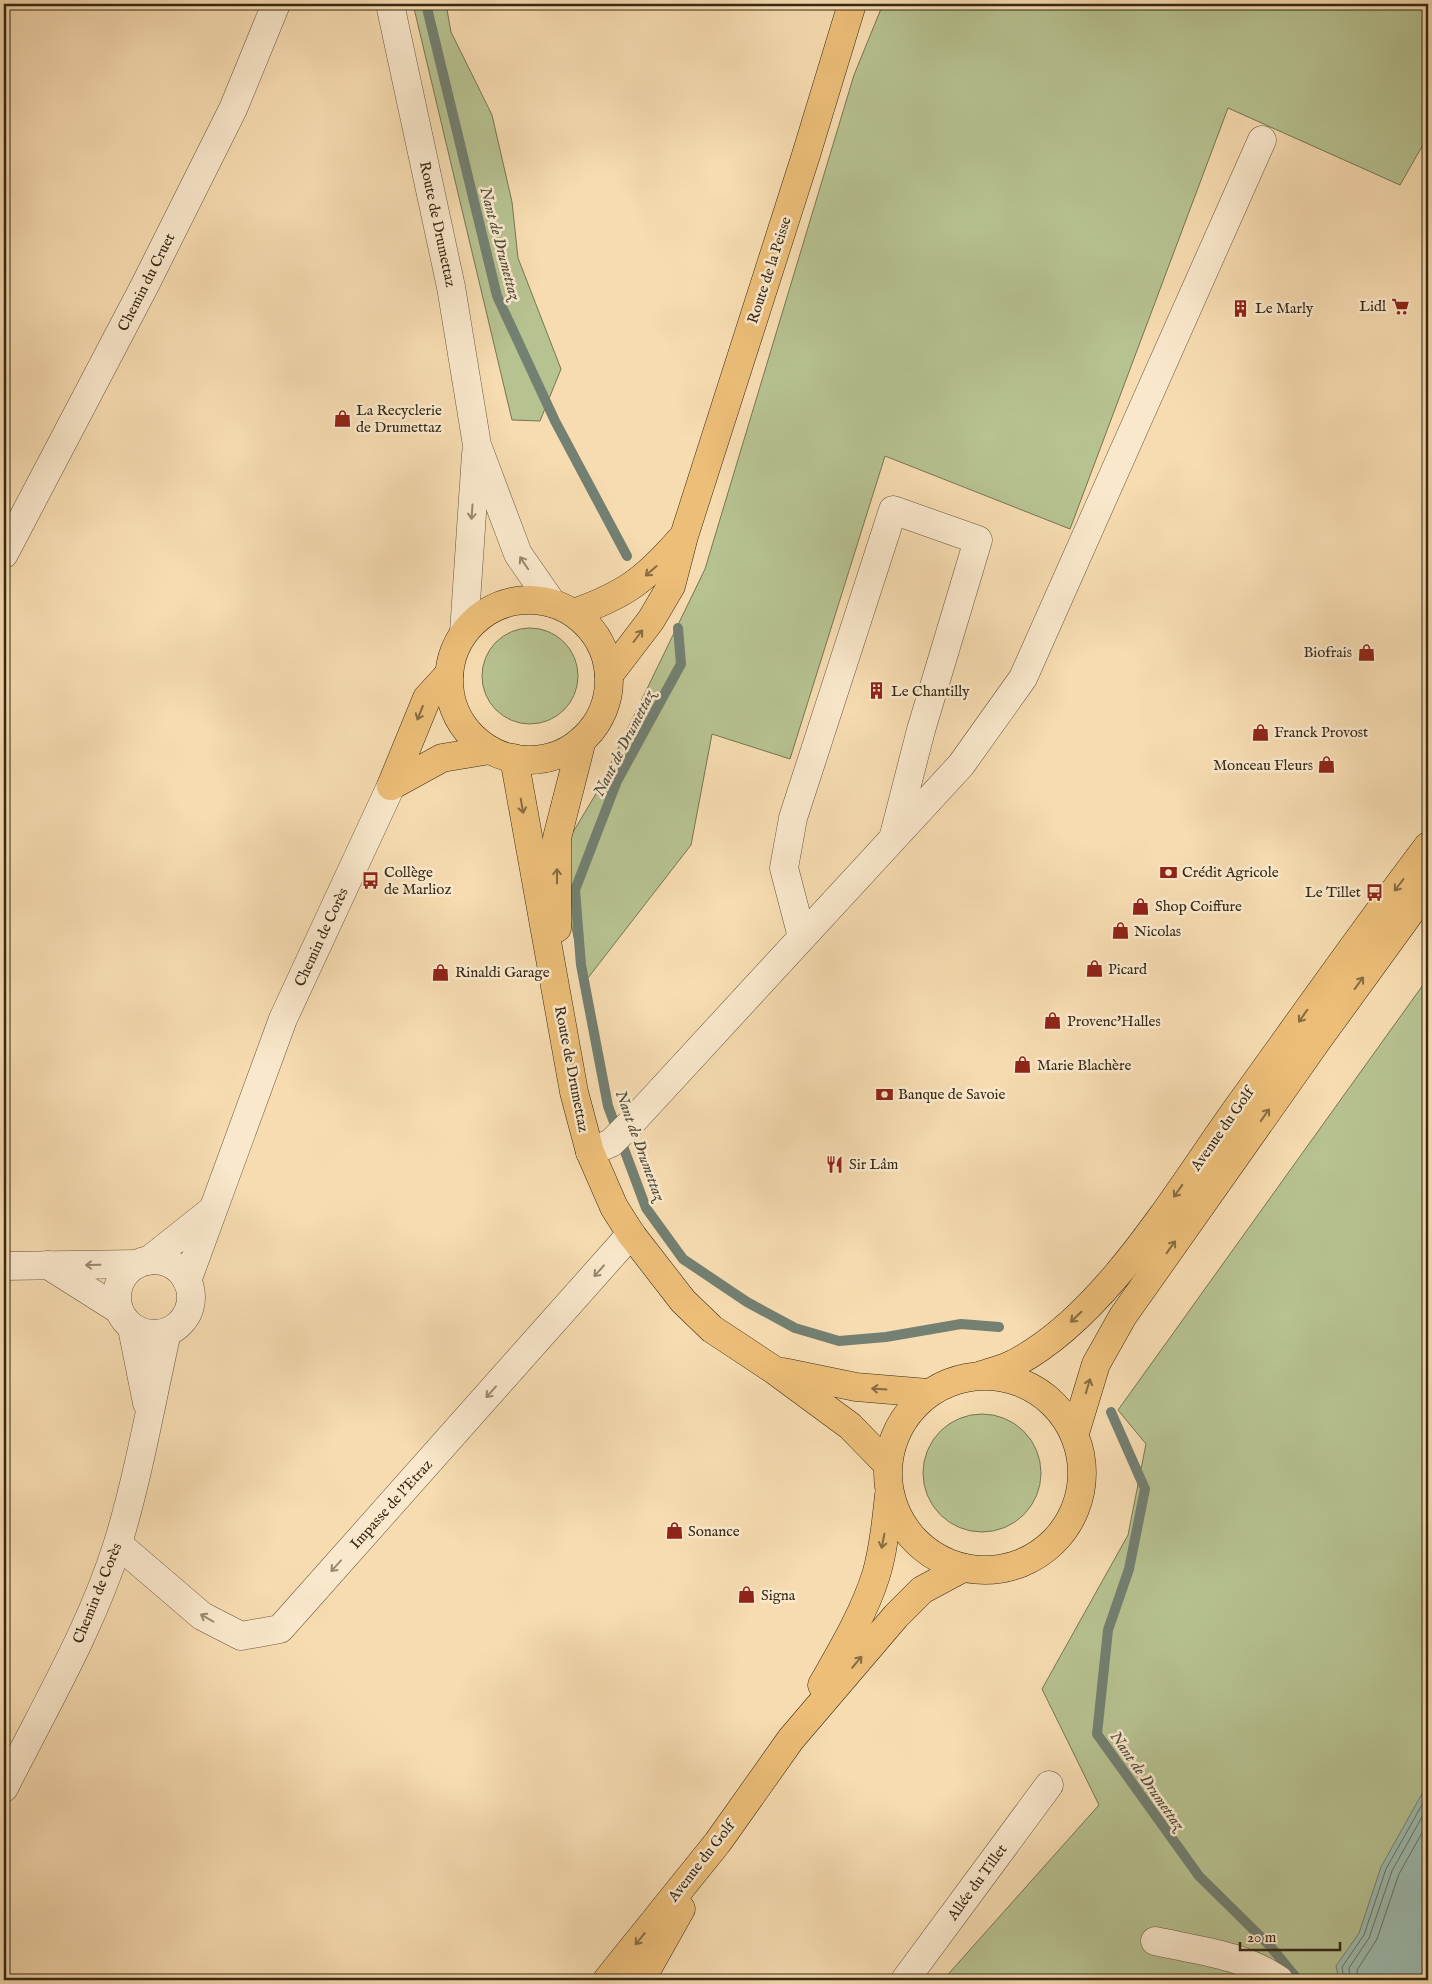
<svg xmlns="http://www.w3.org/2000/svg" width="1432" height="1984" font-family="'IM FELL English',serif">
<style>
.green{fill:#b7c291;stroke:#767553}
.water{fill:#9dbbb0;stroke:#738072}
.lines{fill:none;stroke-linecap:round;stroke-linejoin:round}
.shore{stroke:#697262;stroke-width:1}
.stream{stroke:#738072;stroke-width:10}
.minor-casing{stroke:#66553c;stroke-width:29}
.major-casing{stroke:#352815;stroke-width:29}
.minor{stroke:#fae8cc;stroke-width:28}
.major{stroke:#ecbe78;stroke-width:28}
.oneway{stroke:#988870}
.oneway2{stroke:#876c42}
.labels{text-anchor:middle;stroke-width:5;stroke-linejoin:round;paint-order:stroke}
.street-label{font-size:15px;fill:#352815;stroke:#fae8cc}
.poi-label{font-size:15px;fill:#352815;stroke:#fae8cc;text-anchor:start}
.water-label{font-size:16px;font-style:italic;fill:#4f4d3c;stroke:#fae8cc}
</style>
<rect width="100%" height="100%" fill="#f7dcb1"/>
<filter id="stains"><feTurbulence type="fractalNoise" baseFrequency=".004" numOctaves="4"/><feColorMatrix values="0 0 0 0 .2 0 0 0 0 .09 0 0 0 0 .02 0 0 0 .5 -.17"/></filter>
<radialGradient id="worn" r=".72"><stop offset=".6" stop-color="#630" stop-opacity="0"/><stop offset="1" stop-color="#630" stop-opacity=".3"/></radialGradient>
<g class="green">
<polygon points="413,4 446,4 451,32 492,115 512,202 518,258 561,369 540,421 512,420"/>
<polygon points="883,4 1428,4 1428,136 1400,185 1228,108 1070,529 885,456 790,759 712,734 691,845 584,983 557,859 597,792 705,569 854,75"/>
<circle cx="530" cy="676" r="48"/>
<polygon points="1428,978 1428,1980 943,1980 1099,1805 1042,1689 1128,1535 1146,1444 1118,1410"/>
<circle cx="982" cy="1473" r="59"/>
</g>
<polygon class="water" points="1428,1783 1428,1980 1339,1980 1336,1966 1359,1933 1381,1867"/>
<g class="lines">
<g class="shore">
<polyline points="1344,1980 1342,1967 1364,1935 1386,1869 1428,1794"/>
<polyline points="1350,1980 1349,1968 1369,1938 1392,1871 1428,1806"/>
<polyline points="1358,1980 1357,1970 1377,1939 1399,1874 1428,1822"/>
</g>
<g class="stream">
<polyline points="426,4 497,296 555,421 627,556"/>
<polyline points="678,628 681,664 617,781 575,890 581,965 608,1106 646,1208 683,1259 747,1302 795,1328 839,1341 886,1337 961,1324 999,1327"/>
<polyline points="1111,1412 1145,1489 1129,1569 1108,1630 1097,1734 1199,1876 1270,1946 1298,1980"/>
</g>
<defs>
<g id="minor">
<polyline points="390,4 451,287 477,445 518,554 552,603"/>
<polyline points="4,554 145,285 233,109 276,4"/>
<polyline points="464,632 476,454"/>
<polyline points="802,937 784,868 793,818 893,510 978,540 921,730 894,835"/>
<polyline points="590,1152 611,1143 631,1123 961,765 1023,678 1262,140"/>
<circle cx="154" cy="1297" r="37"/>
<polyline points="148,1261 211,1211"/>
<polyline points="48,1265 119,1310"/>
<polyline points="4,1266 138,1264"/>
<polyline points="187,1281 283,1019 391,786"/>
<polyline points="132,1328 147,1403"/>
<polyline points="118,1544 202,1616 241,1636 280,1629 631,1234"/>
<path d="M4,1788C44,1708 91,1629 118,1543C139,1474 151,1403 167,1332"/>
<path d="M1155,1941C1196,1950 1244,1955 1279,1980"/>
<polyline points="905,1980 1049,1785"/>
</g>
<g id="major">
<circle cx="529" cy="680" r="80"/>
<path d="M574,613C624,595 644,581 680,540"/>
<polyline points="609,675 651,620 671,586 684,536 806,155 852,4"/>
<polyline points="514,758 574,1092 590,1152 614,1207 631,1234 683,1301 712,1329 774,1370 850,1426 887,1464"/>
<polyline points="391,786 427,698 449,674"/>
<polyline points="391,786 442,758 490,750"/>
<polyline points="557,928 557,838 582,740"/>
<polyline points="783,1372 856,1387 928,1393"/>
<path d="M982,1375C993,1371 1005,1369 1015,1363C1107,1315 1180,1187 1241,1103C1303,1017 1364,930 1428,846"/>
<circle cx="985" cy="1473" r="97"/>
<polyline points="1075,1433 1096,1364 1123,1316 1317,1041 1428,888"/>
<path d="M822,1685C842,1650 864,1613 876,1575C884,1549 886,1521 889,1495"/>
<polyline points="607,1980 718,1842 791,1739 896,1616 922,1590 963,1568"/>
<polyline points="641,1980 681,1909"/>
</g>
</defs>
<use href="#minor" class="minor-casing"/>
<use href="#major" class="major-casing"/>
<use href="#minor" class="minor"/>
<use href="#major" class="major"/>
</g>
<defs><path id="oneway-shaft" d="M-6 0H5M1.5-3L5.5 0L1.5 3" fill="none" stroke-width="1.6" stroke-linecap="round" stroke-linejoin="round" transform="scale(1.25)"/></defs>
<g class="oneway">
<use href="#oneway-shaft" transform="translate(472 512) rotate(94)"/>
<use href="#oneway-shaft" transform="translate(524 563) rotate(-124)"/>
<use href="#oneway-shaft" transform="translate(93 1265) rotate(179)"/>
<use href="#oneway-shaft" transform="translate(599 1271) rotate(132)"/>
<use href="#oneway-shaft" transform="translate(491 1392) rotate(132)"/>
<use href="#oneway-shaft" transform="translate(336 1566) rotate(132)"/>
<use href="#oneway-shaft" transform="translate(207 1618) rotate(-150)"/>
</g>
<g class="oneway2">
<use href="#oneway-shaft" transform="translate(651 571) rotate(139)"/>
<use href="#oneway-shaft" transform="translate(638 636) rotate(-53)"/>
<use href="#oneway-shaft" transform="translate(420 713) rotate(112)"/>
<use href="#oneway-shaft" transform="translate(522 806) rotate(80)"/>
<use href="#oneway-shaft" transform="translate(557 876) rotate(-90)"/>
<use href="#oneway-shaft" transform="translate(1399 885) rotate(127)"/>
<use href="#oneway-shaft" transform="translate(1359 983) rotate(-54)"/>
<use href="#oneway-shaft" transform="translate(1303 1016) rotate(125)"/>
<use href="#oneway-shaft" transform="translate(1265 1115) rotate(-55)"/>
<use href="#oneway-shaft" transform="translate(1178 1191) rotate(125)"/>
<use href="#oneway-shaft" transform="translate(1171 1247) rotate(-55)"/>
<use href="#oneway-shaft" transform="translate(1076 1317) rotate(136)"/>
<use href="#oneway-shaft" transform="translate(1088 1386) rotate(-73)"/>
<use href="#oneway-shaft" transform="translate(879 1389) rotate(-176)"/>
<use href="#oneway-shaft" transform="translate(883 1541) rotate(101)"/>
<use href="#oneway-shaft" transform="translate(857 1662) rotate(-50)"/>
<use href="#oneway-shaft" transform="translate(640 1939) rotate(129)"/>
</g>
<defs>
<symbol id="supermarket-bare" viewBox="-9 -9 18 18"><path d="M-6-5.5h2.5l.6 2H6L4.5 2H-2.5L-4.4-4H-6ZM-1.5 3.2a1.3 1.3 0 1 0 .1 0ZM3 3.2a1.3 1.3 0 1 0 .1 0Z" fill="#8f2418" stroke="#fae8cc" stroke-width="2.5" paint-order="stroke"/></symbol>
<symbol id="building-bare" viewBox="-9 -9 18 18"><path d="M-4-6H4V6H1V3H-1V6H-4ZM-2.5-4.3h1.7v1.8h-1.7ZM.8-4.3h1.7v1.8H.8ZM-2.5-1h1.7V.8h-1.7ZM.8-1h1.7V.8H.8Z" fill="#8f2418" stroke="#fae8cc" stroke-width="2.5" paint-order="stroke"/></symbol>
<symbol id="shop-bare" viewBox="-9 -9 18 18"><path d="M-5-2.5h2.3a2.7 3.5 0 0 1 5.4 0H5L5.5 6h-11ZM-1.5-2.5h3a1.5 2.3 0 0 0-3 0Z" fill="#8f2418" stroke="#fae8cc" stroke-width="2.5" paint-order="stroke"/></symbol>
<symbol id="bank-bare" viewBox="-9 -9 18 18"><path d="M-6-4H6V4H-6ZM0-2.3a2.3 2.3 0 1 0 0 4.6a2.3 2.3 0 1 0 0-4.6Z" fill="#8f2418" stroke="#fae8cc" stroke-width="2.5" paint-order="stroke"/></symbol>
<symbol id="bus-bare" viewBox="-9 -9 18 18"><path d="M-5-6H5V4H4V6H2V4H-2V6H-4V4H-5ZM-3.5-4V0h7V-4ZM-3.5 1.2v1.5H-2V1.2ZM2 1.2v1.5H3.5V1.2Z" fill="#8f2418" stroke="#fae8cc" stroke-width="2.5" paint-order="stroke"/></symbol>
<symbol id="restaurant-bare" viewBox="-9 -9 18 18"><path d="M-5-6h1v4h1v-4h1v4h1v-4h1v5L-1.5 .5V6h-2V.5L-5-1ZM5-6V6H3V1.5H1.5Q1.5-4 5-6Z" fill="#8f2418" stroke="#fae8cc" stroke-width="2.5" paint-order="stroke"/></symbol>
</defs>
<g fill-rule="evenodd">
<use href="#supermarket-bare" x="1388" y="294" width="25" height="25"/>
<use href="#building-bare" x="1228" y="296" width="25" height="25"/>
<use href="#shop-bare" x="330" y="406" width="25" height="25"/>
<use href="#shop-bare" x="1354" y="640" width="25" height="25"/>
<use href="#building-bare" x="864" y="678" width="25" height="25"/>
<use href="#shop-bare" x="1248" y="720" width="25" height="25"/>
<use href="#shop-bare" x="1314" y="752" width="25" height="25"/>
<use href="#bank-bare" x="1156" y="860" width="25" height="25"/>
<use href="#bus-bare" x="358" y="868" width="25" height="25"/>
<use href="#bus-bare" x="1362" y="880" width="25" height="25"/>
<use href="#shop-bare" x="1128" y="894" width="25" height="25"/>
<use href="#shop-bare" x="1108" y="918" width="25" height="25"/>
<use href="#shop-bare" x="1082" y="956" width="25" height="25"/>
<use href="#shop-bare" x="428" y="960" width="25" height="25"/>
<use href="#shop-bare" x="1040" y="1008" width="25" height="25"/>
<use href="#shop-bare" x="1010" y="1052" width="25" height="25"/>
<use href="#bank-bare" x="872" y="1082" width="25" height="25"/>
<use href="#restaurant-bare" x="822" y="1152" width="25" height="25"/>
<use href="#shop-bare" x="662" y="1518" width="25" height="25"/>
<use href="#shop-bare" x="734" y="1582" width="25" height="25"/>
</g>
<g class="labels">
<g class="street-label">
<text transform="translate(438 224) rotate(78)" y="5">Route de Drumettaz</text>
<text transform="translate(769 270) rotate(-72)" y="5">Route de la Peisse</text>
<text transform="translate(146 282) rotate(-63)" y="5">Chemin du Cruet</text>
<text transform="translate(321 937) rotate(-65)" y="5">Chemin de Corès</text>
<text transform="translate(572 1069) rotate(79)" y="5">Route de Drumettaz</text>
<text transform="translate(1222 1129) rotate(-55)" y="5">Avenue du Golf</text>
<text transform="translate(391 1504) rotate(-48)" y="5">Impasse de l'Etraz</text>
<text transform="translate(97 1593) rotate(-68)" y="5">Chemin de Corès</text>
<text transform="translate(701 1861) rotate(-52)" y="5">Avenue du Golf</text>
<text transform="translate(977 1882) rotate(-54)" y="5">Allée du Tillet</text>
</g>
<g class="poi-label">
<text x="1386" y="311" text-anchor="end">Lidl</text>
<text x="1255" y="313">Le Marly</text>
<text x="356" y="415">La Recyclerie<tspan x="356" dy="17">de Drumettaz</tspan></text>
<text x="1352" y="657" text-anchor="end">Biofrais</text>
<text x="891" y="696">Le Chantilly</text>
<text x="1274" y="737">Franck Provost</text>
<text x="1313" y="770" text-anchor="end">Monceau Fleurs</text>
<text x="384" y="877">Collège<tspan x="384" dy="17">de Marlioz</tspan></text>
<text x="1182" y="877">Crédit Agricole</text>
<text x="1361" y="897" text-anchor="end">Le Tillet</text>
<text x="1155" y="911">Shop Coiffure</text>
<text x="1134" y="936">Nicolas</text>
<text x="1108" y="974">Picard</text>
<text x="455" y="977">Rinaldi Garage</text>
<text x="1067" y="1026">Provenc'Halles</text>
<text x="1037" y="1070">Marie Blachère</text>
<text x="898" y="1099">Banque de Savoie</text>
<text x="849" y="1169">Sir Lâm</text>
<text x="688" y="1536">Sonance</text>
<text x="761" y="1600">Signa</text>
</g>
<g class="water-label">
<text transform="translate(501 243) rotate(75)" y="6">Nant de Drumettaz</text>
<text transform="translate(623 743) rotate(-63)" y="6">Nant de Drumettaz</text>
<text transform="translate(641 1145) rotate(70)" y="6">Nant de Drumettaz</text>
<text transform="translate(1148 1780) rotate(55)" y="6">Nant de Drumettaz</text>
</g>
</g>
<rect width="1432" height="1984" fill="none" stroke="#f7dcb1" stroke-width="20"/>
<rect x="5" y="5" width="1422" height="1974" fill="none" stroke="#352815" stroke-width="2.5"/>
<rect x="10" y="10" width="1412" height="1964" fill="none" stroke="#352815"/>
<path d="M1240 1942v8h100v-8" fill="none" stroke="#352815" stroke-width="2.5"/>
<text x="1247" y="1942" font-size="15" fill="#352815" stroke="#fae8cc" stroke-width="4" paint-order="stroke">20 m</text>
<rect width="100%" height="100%" filter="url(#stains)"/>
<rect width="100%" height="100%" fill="url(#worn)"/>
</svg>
